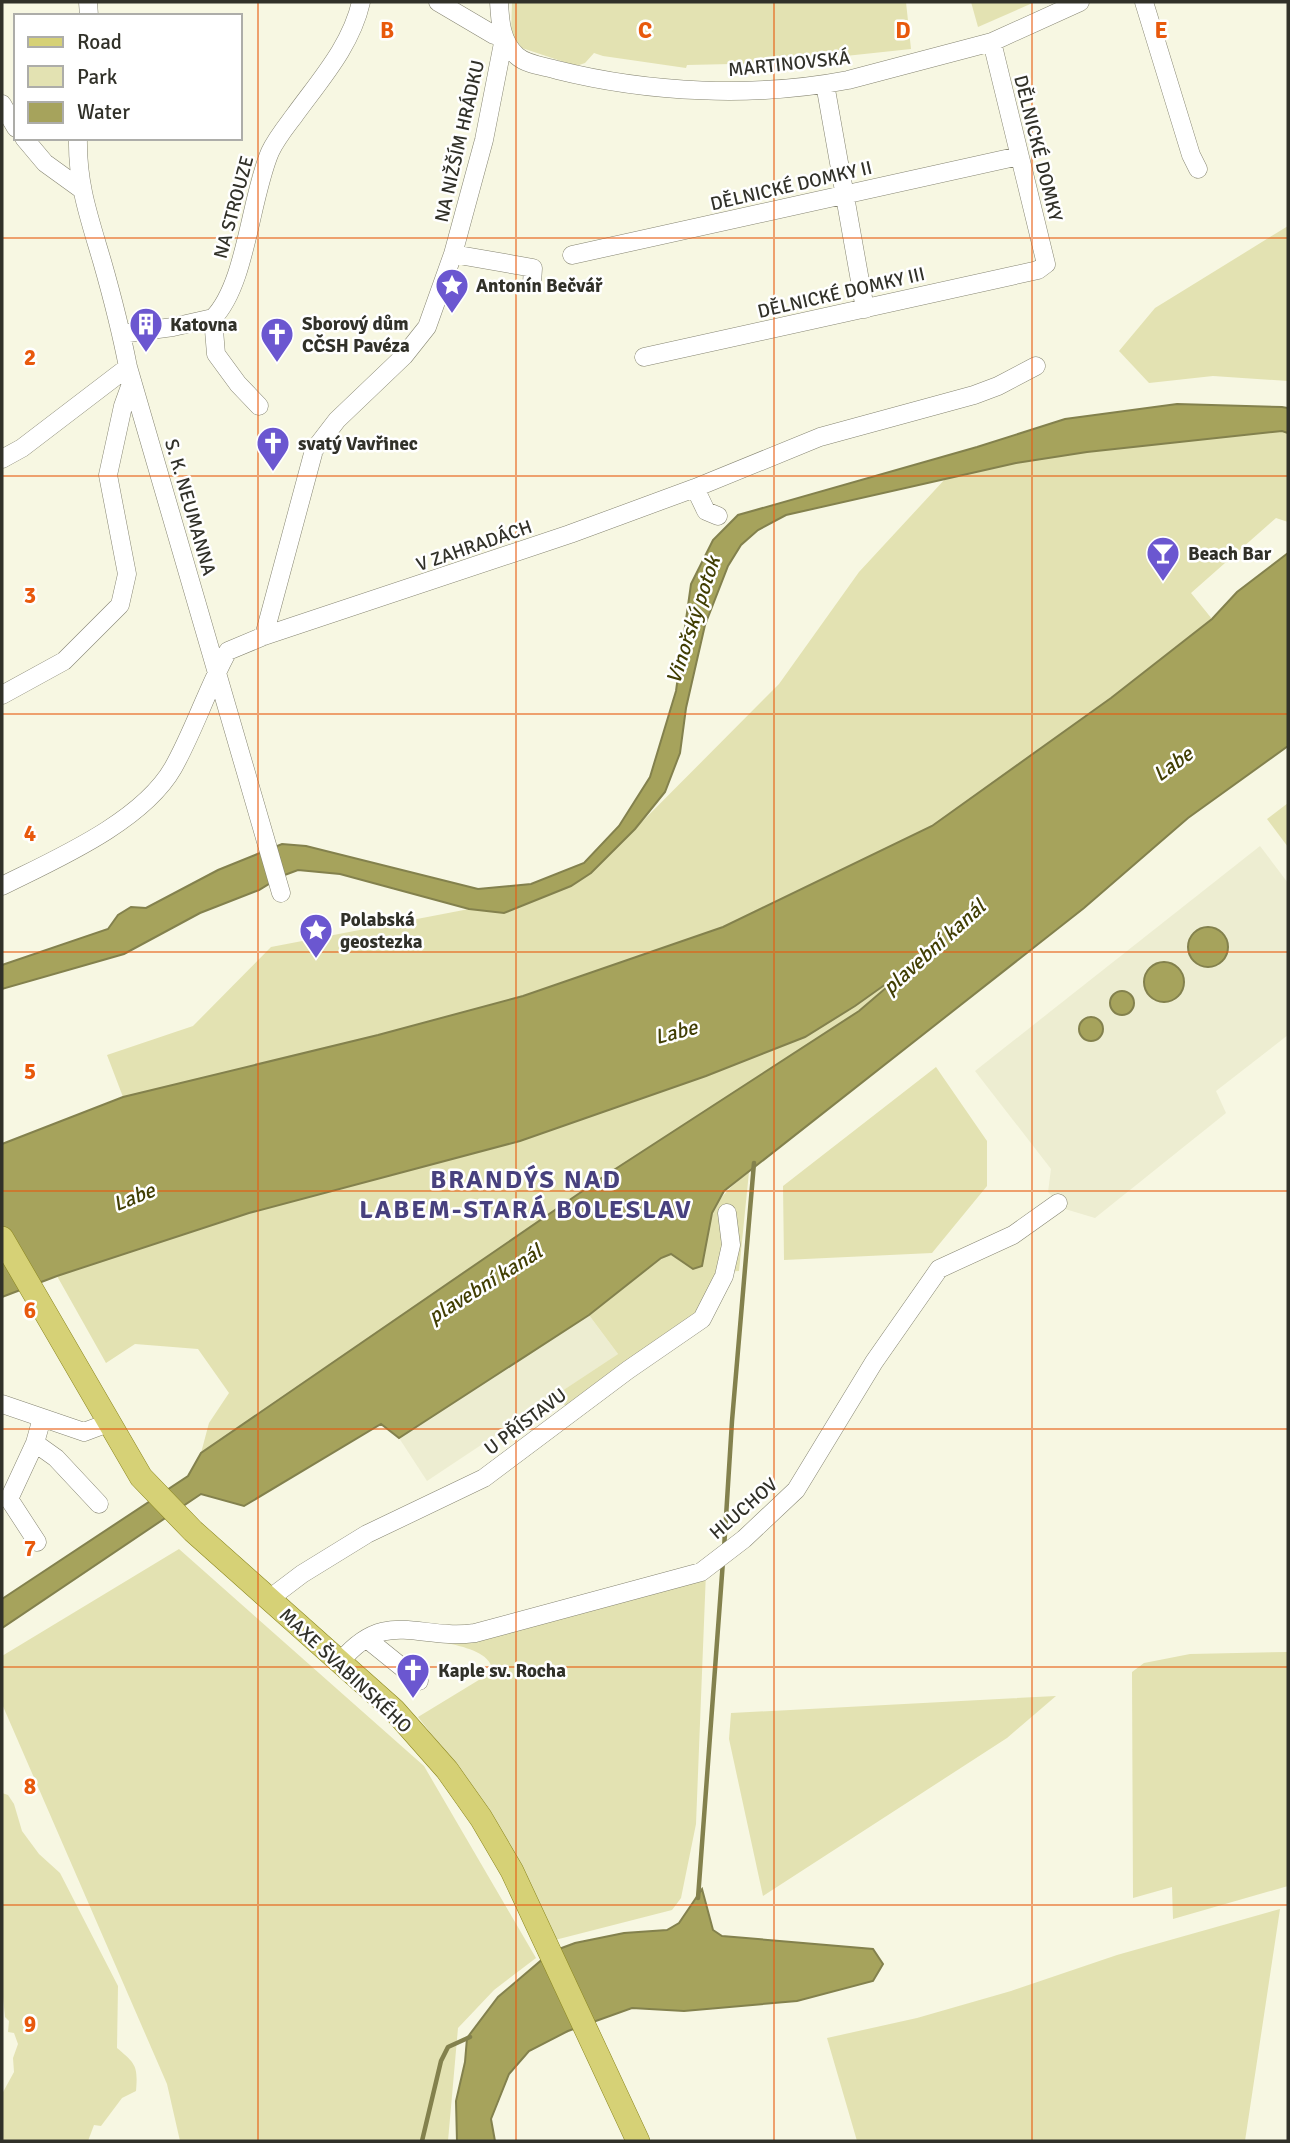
<svg xmlns="http://www.w3.org/2000/svg" width="1290" height="2143" viewBox="0 0 1290 2143" font-family="Signika,sans-serif">
<style>
.built{fill:#ededd1}
.green{fill:#e3e2b2}
.water{fill:#a6a35c;stroke:#83814d;stroke-width:2}
.lines{fill:none;stroke-linecap:round;stroke-linejoin:round}
.stream{stroke:#83814d;stroke-width:4.5}
.minor-casing{stroke:#858471;stroke-width:19}
.major-casing{stroke:#8b861f;stroke-width:24}
.minor{stroke:#fff;stroke-width:18}
.major{stroke:#d6d176;stroke-width:23}
.grid{fill:none;stroke:#e8590c;stroke-width:2;stroke-opacity:0.55}
.labels{text-anchor:middle;stroke-width:5;stroke-linejoin:round;paint-order:stroke}
.street-label{font-size:19px;fill:#313129;stroke:#fff}
.poi-label{font-size:19px;font-weight:bold;fill:#313129;stroke:#fff;text-anchor:start}
.water-label{font-size:21px;font-style:italic;fill:#413e03;stroke:#fff}
.district-label{font-size:26px;font-weight:bold;letter-spacing:2px;fill:#48417e;stroke:#fff}
.grid-label{font-size:23px;text-anchor:middle;font-weight:bold;fill:#e8590c;stroke:#fff;stroke-width:5;stroke-linejoin:round;paint-order:stroke}
</style>
<rect width="100%" height="100%" fill="#f7f7e2"/>
<path class="built" d="M1260,846L1288,883V1035L1216,1091L1226,1113L1095,1218L1065,1209L1048,1192L1051,1169L975,1071Z
M589,1315L618,1354L427,1481L399,1438Z"/>
<path class="green" d="M512,2H906L911,49L780,63L687,65L686,68L603,56L594,53L585,63L576,66L519,47L511,36Z
M971,2H1035L978,27Z
M1288,226V381L1213,376L1149,383L1119,351L1155,308Z
M1282,431L1288,433V522L1276,518L1191,593L1212,619L1111,698L932,826L723,927L523,996L378,1035L123,1097L107,1055L193,1026L271,947L469,909L504,913L571,886L591,873L779,684L859,572L946,478L1016,463L1087,452Z
M1288,803V847L1267,819Z
M924,956L859,1011L603,1177L201,1453L209,1423L229,1393L198,1349L135,1344L106,1363L57,1276L249,1213L855,1006Z
M936,1067L987,1141V1186L932,1253L784,1260L783,1186Z
M749,1172L739,1271L721,1272L698,1313L567,1408L556,1395L618,1354L589,1315L661,1258L671,1254L680,1261L704,1259C706,1215 714,1199 749,1172Z
M179,1549L424,1766L536,1958L494,1990L458,2028L448,2141H180L167,2084L2,1704V1656Z
M706,1572L696,1824L681,1898L672,1910L551,1941L457,1767L418,1717L487,1675L492,1667C486,1651 463,1647 447,1643Z
M1288,1652V1886L1173,1919L1172,1887L1133,1898L1132,1672L1144,1663L1190,1654Z
M1056,1696L1007,1738L763,1896L729,1739L731,1713Z
M2,1793L8,1795L14,1804L22,1831L39,1854L60,1873L118,1986L117,2048C136,2064 138,2066 136,2091L122,2098L101,2126L94,2125L88,2141H2V2094L14,2072L13,2058L18,2044L14,2033L8,2032L9,2021L5,2017L2,1987Z
M1280,1909L1245,2141H857L827,2038L917,2018L1011,1991L1117,1955Z"/>
<path class="water" d="M1177,404L1282,407L1288,408V433L1282,431L1087,452L1016,463L786,515L758,530L741,545L728,566L705,625L686,708L680,753L665,792L635,829L591,873L571,886L504,913L469,909L340,874L298,870L282,876L259,890L200,913L124,954L2,989V965L108,929L118,915L131,907L146,908L218,870L282,844L306,846L478,889L531,884L584,863L619,826L650,777L676,691L691,584L713,540L738,515L977,447L1065,419Z
M1288,553V746L1188,818L1084,908L724,1191L712,1213L702,1266L693,1269L671,1254L661,1258L589,1315L399,1438L381,1424L244,1506L201,1494L2,1628V1599L188,1476L201,1453L603,1177L859,1011L914,964L855,1006L805,1037L706,1076L520,1141L249,1213L57,1276L2,1297V1144L123,1097L378,1035L523,996L723,927L932,826L1111,698L1212,619L1237,592Z
M1188 947a20 20 0 1 1 40 0a20 20 0 1 1-40 0Z
M1144 982a20 20 0 1 1 40 0a20 20 0 1 1-40 0Z
M1110 1003a12 12 0 1 1 24 0a12 12 0 1 1-24 0Z
M1079 1029a12 12 0 1 1 24 0a12 12 0 1 1-24 0Z
M702,1889L713,1930L722,1936L873,1949L883,1964L873,1981L797,2001L684,2011L632,2008L568,2031L529,2051L509,2074L491,2119L495,2141H457L456,2101L465,2062L467,2038L498,1997L551,1952L575,1943L624,1933L667,1930L679,1923Z"/>
<g class="lines">
<path class="stream" d="M724,1549L732,1421L754,1163
M698,1898L723,1561
M422,2141L441,2061L448,2047L470,2037"/>
<defs>
<path id="minor" d="M88,2L89,16
M438,2L494,35L504,38
M499,2C500,21 501,42 517,56C527,65 544,66 557,70C649,93 754,98 848,80L992,42L1080,2
M1144,2L1191,155L1198,169
M825,84L865,309
M2,104L16,128
M24,138L45,163L81,189
M78,138C77,184 89,217 102,261C112,296 121,331 128,367L281,893
M453,254L533,268L532,283
M572,255L1019,156
M213,318C246,285 250,199 270,152C276,139 285,128 294,116C320,80 351,46 361,2
M213,318L216,354L238,384L259,406
M121,334L173,327L213,318
M644,357L1038,270L1046,264L992,42
M2,459L22,448L128,367
M695,488L706,511L718,516
M264,636L314,450L337,420L404,356L427,327L453,254L484,140L504,38
M2,695L64,661L120,605L127,574L108,475L123,406L132,381
M2,886C56,859 142,822 173,768C194,731 207,689 228,651L264,636L570,534L695,488L820,437L974,395L998,386L1036,366
M2,1404L84,1432L108,1423
M35,1443L56,1458L99,1504
M37,1542L9,1499L35,1443L42,1418
M269,1599L302,1574L367,1534L484,1478L628,1370L702,1319L724,1276L731,1245L727,1213
M367,1639L419,1681
M341,1661C386,1607 419,1641 475,1633L701,1572L744,1539L796,1490L874,1362L939,1269L1013,1235L1058,1203"/>
<path id="major" d="M2,1238L141,1477L193,1531L394,1710L447,1770L481,1818L512,1871L638,2141"/>
</defs>
<use href="#minor" class="minor-casing"/>
<use href="#major" class="major-casing"/>
<use href="#minor" class="minor"/>
<use href="#major" class="major"/>
</g>
<path class="grid" d="M258,2V2141M516,2V2141M774,2V2141M1032,2V2141M2,238H1288M2,476H1288M2,714H1288M2,952H1288M2,1191H1288M2,1429H1288M2,1667H1288M2,1905H1288"/>
<defs>
<symbol id="sight-pin" viewBox="-11 -11 22 30"><path d="M0 17L-7.5 6A9.5 9.5 0 1 1 7.5 6Z" fill="#6b57d0" stroke="#fff"/><path d="M0-6L1.8-2.2L6-1.7L2.9 1.2L3.7 5.4L0 3.3L-3.7 5.4L-2.9 1.2L-6-1.7L-1.8-2.2Z" fill="#fff"/></symbol>
<symbol id="building-pin" viewBox="-11 -11 22 30"><path d="M0 17L-7.5 6A9.5 9.5 0 1 1 7.5 6Z" fill="#6b57d0" stroke="#fff"/><path d="M-4-6H4V6H1V3H-1V6H-4ZM-2.5-4.3h1.7v1.8h-1.7ZM.8-4.3h1.7v1.8H.8ZM-2.5-1h1.7V.8h-1.7ZM.8-1h1.7V.8H.8Z" fill="#fff"/></symbol>
<symbol id="church-pin" viewBox="-11 -11 22 30"><path d="M0 17L-7.5 6A9.5 9.5 0 1 1 7.5 6Z" fill="#6b57d0" stroke="#fff"/><path d="M-1.2-6h2.4v3.5h3.3v2.4h-3.3V6h-2.4V-.1h-3.3v-2.4h3.3Z" fill="#fff"/></symbol>
<symbol id="bar-pin" viewBox="-11 -11 22 30"><path d="M0 17L-7.5 6A9.5 9.5 0 1 1 7.5 6Z" fill="#6b57d0" stroke="#fff"/><path d="M-6-5H6L.8 .8V4.5H3.5V6h-7V4.5H-.8V.8Z" fill="#fff"/></symbol>
</defs>
<g fill-rule="evenodd">
<use href="#sight-pin" x="433" y="266" width="38" height="52"/>
<use href="#building-pin" x="127" y="305" width="38" height="52"/>
<use href="#church-pin" x="258" y="315" width="38" height="52"/>
<use href="#church-pin" x="254" y="424" width="38" height="52"/>
<use href="#bar-pin" x="1144" y="534" width="38" height="52"/>
<use href="#sight-pin" x="297" y="911" width="38" height="52"/>
<use href="#church-pin" x="394" y="1651" width="38" height="52"/>
</g>
<g class="labels">
<g class="street-label">
<text transform="translate(789 63) rotate(-6)" y="7">MARTINOVSKÁ</text>
<text transform="translate(459 141) rotate(-77)" y="7">NA NIŽŠÍM HRÁDKU</text>
<text transform="translate(1039 148) rotate(76)" y="7">DĚLNICKÉ DOMKY</text>
<text transform="translate(791 185) rotate(-13)" y="7">DĚLNICKÉ DOMKY II</text>
<text transform="translate(233 207) rotate(-75)" y="7">NA STROUZE</text>
<text transform="translate(841 292) rotate(-13)" y="7">DĚLNICKÉ DOMKY III</text>
<text transform="translate(191 507) rotate(74)" y="7">S. K. NEUMANNA</text>
<text transform="translate(474 545) rotate(-19)" y="7">V ZAHRADÁCH</text>
<text transform="translate(525 1421) rotate(-37)" y="7">U PŘÍSTAVU</text>
<text transform="translate(743 1508) rotate(-41)" y="7">HLUCHOV</text>
<text transform="translate(346 1670) rotate(43)" y="7">MAXE ŠVABINSKÉHO</text>
</g>
<g class="poi-label">
<text x="476" y="292">Antonín Bečvář</text>
<text x="302" y="330">Sborový dům<tspan x="302" dy="22">CČSH Pavéza</tspan></text>
<text x="170" y="331">Katovna</text>
<text x="298" y="450">svatý Vavřinec</text>
<text x="1188" y="560">Beach Bar</text>
<text x="340" y="926">Polabská<tspan x="340" dy="22">geostezka</tspan></text>
<text x="438" y="1677">Kaple sv. Rocha</text>
</g>
<g class="water-label">
<text transform="translate(693 620) rotate(-72)" y="7">Vinořský potok</text>
<text transform="translate(1173 764) rotate(-36)" y="7">Labe</text>
<text transform="translate(934 947) rotate(-42)" y="7">plavební kanál</text>
<text transform="translate(676 1032) rotate(-15)" y="7">Labe</text>
<text transform="translate(134 1197) rotate(-22)" y="7">Labe</text>
<text transform="translate(485 1284) rotate(-32)" y="7">plavební kanál</text>
</g>
<g class="district-label">
<text x="526" y="1188">BRANDÝS NAD<tspan x="526" dy="30">LABEM-STARÁ BOLESLAV</tspan></text>
</g>
</g>
<g class="grid-label">
<text x="387" y="38">B</text>
<text x="645" y="38">C</text>
<text x="903" y="38">D</text>
<text x="1161" y="38">E</text>
<text x="30" y="365">2</text>
<text x="30" y="603">3</text>
<text x="30" y="841">4</text>
<text x="30" y="1079">5</text>
<text x="30" y="1318">6</text>
<text x="30" y="1556">7</text>
<text x="30" y="1794">8</text>
<text x="30" y="2032">9</text>
</g>
<rect width="1290" height="2143" fill="none" stroke="#313129" stroke-width="7"/>
<rect x="14" y="14" width="228" height="126" fill="#ffffff" stroke="#adada9" stroke-width="2"/>
<rect x="28" y="37" width="35" height="10" fill="#d6d176" stroke="#adada9" stroke-width="2"/>
<text x="77" y="49" font-size="21" fill="#313129">Road</text>
<rect x="28" y="66" width="35" height="21" fill="#e3e2b2" stroke="#adada9" stroke-width="2"/>
<text x="77" y="84" font-size="21" fill="#313129">Park</text>
<rect x="28" y="102" width="35" height="21" fill="#a6a35c" stroke="#adada9" stroke-width="2"/>
<text x="77" y="119" font-size="21" fill="#313129">Water</text>
</svg>
